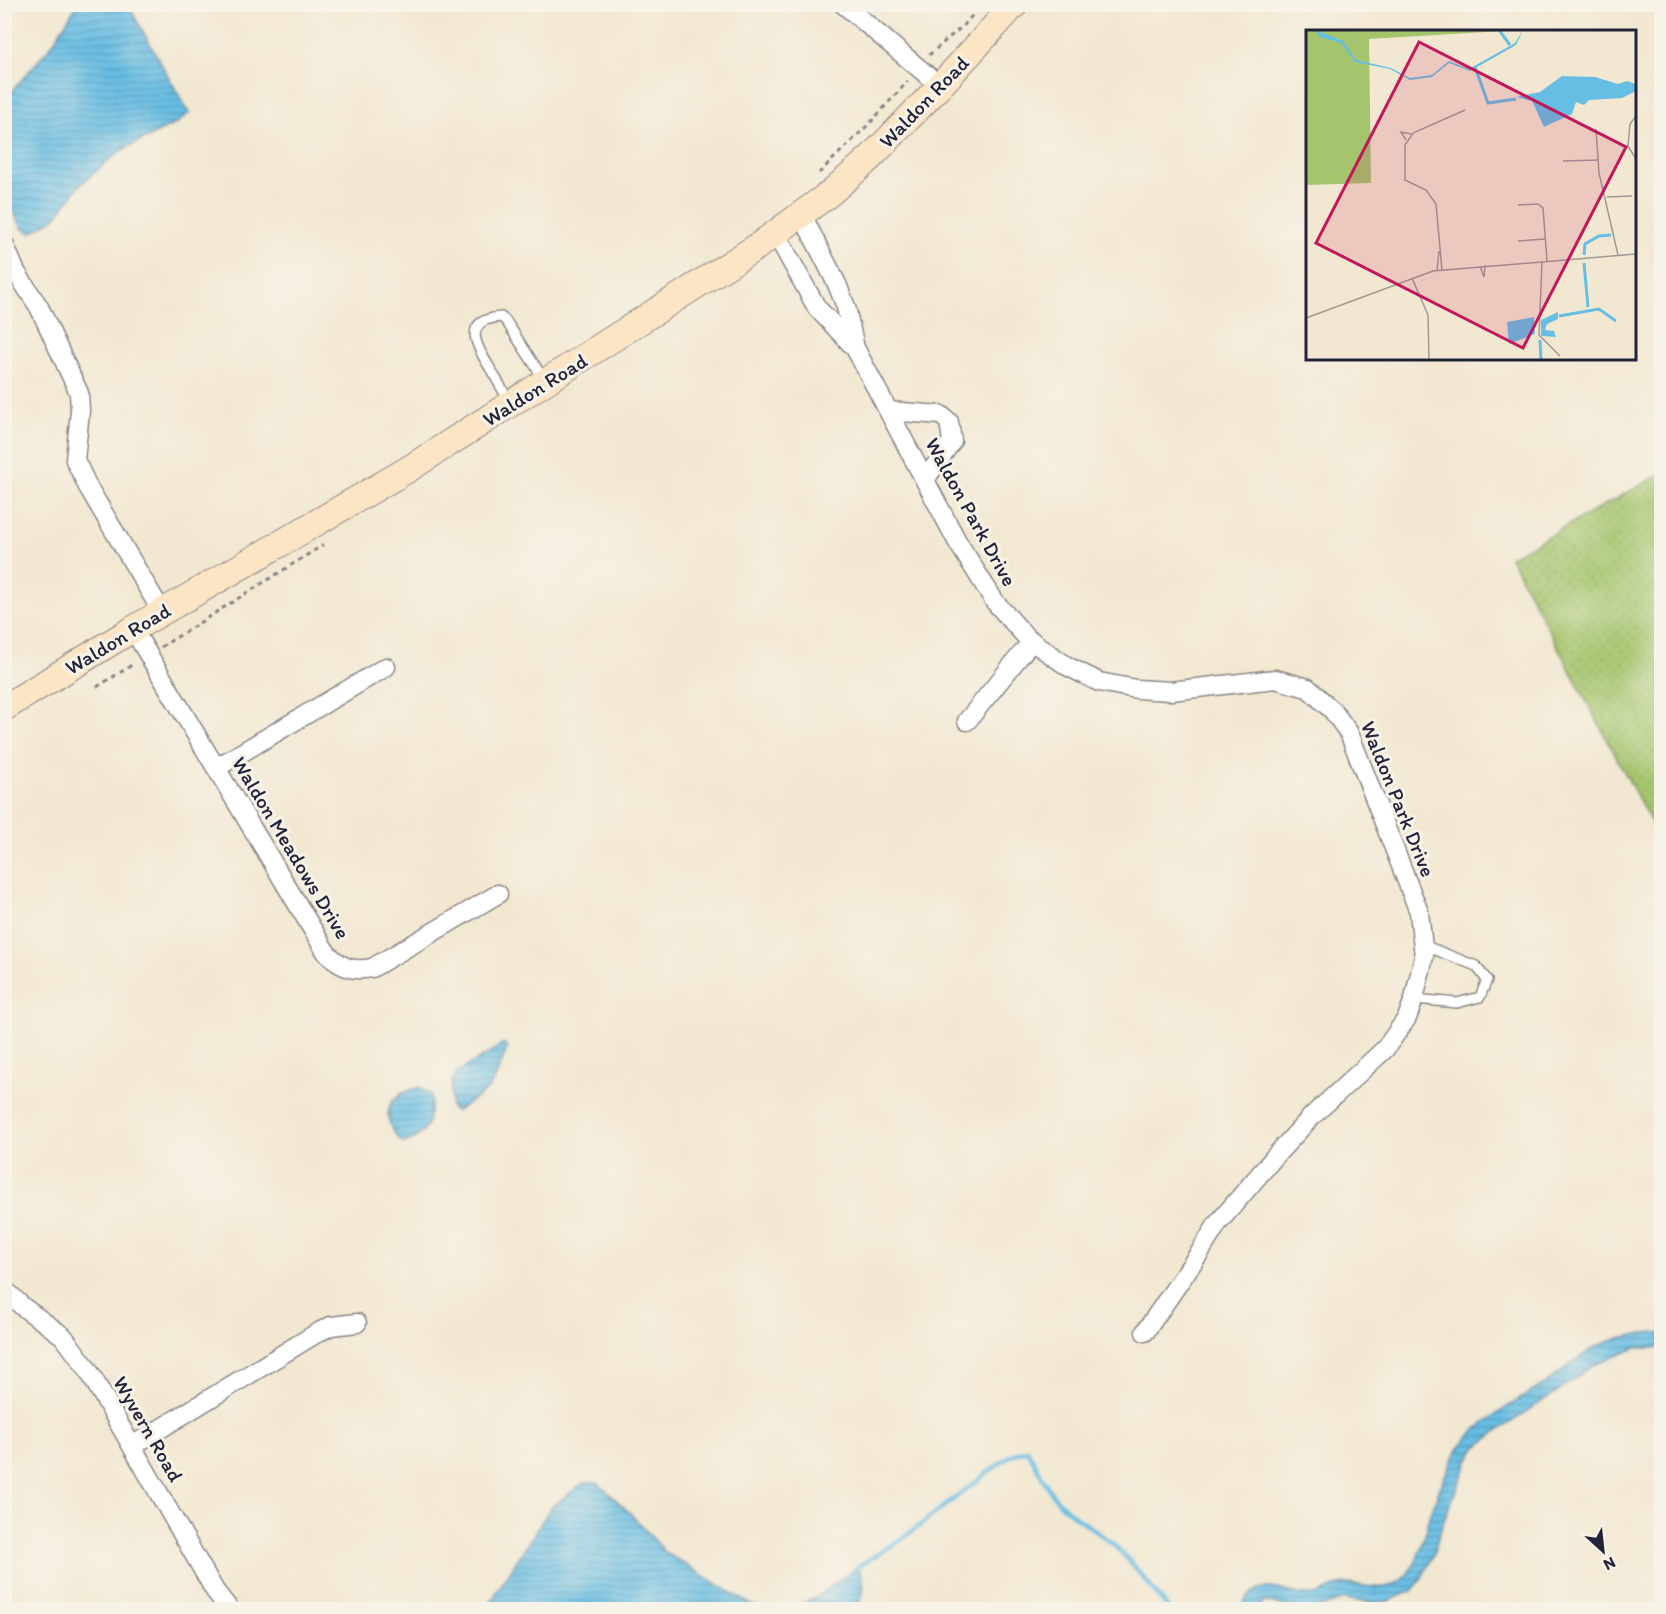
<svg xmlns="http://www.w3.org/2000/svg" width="1666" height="1614" viewBox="0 0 1666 1614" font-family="Itim,sans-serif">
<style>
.park{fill:url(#park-dots);stroke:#647454;stroke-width:1.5}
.water{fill:url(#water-rules);stroke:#447090;stroke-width:1.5}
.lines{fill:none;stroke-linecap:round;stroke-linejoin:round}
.stream{stroke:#67bee4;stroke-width:4.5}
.lane-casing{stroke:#8a8586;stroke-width:12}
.street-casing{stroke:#8a8586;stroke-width:21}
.secondary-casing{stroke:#8a8586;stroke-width:28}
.path{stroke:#8a8586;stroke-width:3;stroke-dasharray:4.5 4.5;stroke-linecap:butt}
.lane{stroke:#fff;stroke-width:9}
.street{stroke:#fff;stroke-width:18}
.secondary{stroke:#fce5c4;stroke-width:26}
.labels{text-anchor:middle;stroke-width:6;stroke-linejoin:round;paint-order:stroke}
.street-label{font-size:21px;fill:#22223b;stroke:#f7f3e8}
.inset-river{fill:none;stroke:#67bee4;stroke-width:3}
.inset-road{fill:none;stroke:#9f9995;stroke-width:1.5}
.view{fill:#c2185b;fill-opacity:0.15;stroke:#c2185b;stroke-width:3}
.inset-edge{fill:none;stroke:#22223b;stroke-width:3}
</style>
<defs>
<pattern id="park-dots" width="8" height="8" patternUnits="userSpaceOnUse" patternTransform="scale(1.5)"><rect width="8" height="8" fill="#a5c56d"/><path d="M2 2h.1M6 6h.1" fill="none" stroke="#8ea95f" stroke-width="1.8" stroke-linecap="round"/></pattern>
<pattern id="water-rules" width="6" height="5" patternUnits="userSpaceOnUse" patternTransform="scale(1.5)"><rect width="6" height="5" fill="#67bee4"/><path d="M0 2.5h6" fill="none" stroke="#549aba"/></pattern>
</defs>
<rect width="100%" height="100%" fill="#f7f3e8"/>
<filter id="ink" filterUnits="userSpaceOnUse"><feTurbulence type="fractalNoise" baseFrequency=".0167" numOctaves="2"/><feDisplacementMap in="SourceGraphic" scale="12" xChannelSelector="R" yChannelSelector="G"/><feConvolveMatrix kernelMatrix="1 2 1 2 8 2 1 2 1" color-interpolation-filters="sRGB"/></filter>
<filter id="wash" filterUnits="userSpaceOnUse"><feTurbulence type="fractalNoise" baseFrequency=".008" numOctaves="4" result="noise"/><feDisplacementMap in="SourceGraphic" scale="24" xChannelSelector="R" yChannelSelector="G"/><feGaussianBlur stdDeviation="1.35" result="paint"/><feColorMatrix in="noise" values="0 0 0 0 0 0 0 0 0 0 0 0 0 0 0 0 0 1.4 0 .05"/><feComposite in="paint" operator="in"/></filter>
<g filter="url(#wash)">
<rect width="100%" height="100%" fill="#f2e8d1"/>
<path class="park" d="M1661,474V841L1510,557Z"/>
<path class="water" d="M77,5H128L189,113L177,123L120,151L79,186L55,218L31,233L23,229L5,198V99L51,46Z
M503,1043L508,1047L493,1083L484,1093L456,1111L451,1108C449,1070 455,1074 483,1057C490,1053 497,1048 503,1043Z
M420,1087L431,1095C431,1119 429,1136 403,1143C388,1129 380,1107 401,1094C406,1091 414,1089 420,1087Z
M1653,1332L1661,1333V1348H1635L1594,1365L1558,1391L1495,1433L1476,1448L1469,1459L1445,1517L1432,1558L1420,1581L1412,1591L1387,1602L1369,1603L1345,1599L1314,1609H1303L1265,1602L1261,1604L1256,1609H1240C1258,1574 1276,1592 1306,1595C1320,1597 1332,1585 1345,1584C1363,1584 1378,1592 1395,1584C1419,1572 1424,1536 1431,1513C1437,1494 1448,1467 1458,1450C1473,1424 1522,1399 1548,1381C1564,1370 1578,1357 1596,1347C1614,1338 1633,1334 1653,1332Z
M590,1482L599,1484L630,1513L666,1553L753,1606L772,1609H486L551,1507L582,1484Z
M857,1567C867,1580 865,1596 856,1609H789L815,1598Z"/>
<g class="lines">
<path class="stream" d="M857,1567L902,1539L1008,1457L1019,1452L1027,1450C1039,1467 1044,1487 1058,1501C1074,1519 1098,1530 1116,1547C1136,1566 1151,1589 1170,1610"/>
</g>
</g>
<g filter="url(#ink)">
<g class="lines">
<defs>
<path id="lane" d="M510,402C503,391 497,380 490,368C476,346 461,320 501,317L506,321L545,381
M1414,999L1457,1003L1480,997L1487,980L1476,966L1423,945"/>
<path id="street" d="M843,4L940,86
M802,215L837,284L846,307L855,348
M776,234L817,308L855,348L957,541L995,602L1027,638L1067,666L1099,682L1136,689L1171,691L1275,679L1308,688L1333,711L1349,733L1419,912L1424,956L1414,999L1407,1018L1385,1049L1311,1117L1277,1154L1218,1223L1200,1252L1145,1332
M4,244L16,272L39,307L79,393L80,411L75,460L88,487L162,612
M889,411L941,415L949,422L952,441L925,480
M133,629L326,952C339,967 353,972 372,968L498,894
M967,721L1032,641
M216,768L386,667
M4,1289L23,1307L63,1336L87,1368L215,1591L230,1610
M132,1446L317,1333L331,1326L357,1323"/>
<path id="secondary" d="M4,708L133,629L407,470L758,246L829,194L869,159L940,86L1015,4"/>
</defs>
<use href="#lane" class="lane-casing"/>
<use href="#street" class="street-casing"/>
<use href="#secondary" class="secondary-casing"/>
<path class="path" d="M929,55L965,24L982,4
M819,173L870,123L908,81
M161,647L323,545
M97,687L135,663"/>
<use href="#lane" class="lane"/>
<use href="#street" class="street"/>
<use href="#secondary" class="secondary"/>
</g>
</g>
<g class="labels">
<g class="street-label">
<text transform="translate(924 102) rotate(-46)" y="7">Waldon Road</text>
<text transform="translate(535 390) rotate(-32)" y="7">Waldon Road</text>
<text transform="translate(971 512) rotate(61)" y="7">Waldon Park Drive</text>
<text transform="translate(118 639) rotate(-31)" y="7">Waldon Road</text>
<text transform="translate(1398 799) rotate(68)" y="7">Waldon Park Drive</text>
<text transform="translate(291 848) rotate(59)" y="7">Waldon Meadows Drive</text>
<text transform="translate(148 1429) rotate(60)" y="7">Wyvern Road</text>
</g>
</g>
<g transform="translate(1306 30)">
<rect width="330" height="330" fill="#f2e8d1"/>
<path d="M0,0H197V1L63,9L65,153L0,155Z" fill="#a5c56d"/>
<path d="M9,0L37,11L50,30L85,38L104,48L126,45L143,31L163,39L209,13L217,0L210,15L164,41L143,33L126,47L104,50L84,39L49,32L35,13L14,7ZM256,46L289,47L312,54L321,51L330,54V61L316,68L283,70L278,75L270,72L266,84L238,97L226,71L210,67L234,62ZM252,282V289L241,294L239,300L248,301L250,307L235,306V290ZM228,287L229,304L203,314L201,292Z" fill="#67bee4"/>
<path class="inset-river" d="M193,0L204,15M169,37L182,73L210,69M278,225L279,214L293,206L305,205M278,233L282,277M253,286L293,279L310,291M234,310L235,330"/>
<path class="inset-road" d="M330,86L324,94L322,116L330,129M290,99L293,143L312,225M100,110L95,102L105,104M257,131L293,130M301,167L326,166M212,175L232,174L237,178L241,231M212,211L239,209M236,232L233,305L254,326M174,236L178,247L179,235M136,240L130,174L120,160L99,150V115L107,103L159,80M131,241L133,221M106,248L122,285L123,330M0,288L127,241L330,224"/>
<path class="view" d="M113,12L320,117L217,318L10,213Z"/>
<rect width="330" height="330" class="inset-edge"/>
</g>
<rect width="1666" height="1614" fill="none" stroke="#f7f3e8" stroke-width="24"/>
<g transform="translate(1603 1551) rotate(153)" stroke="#f7f3e8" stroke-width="4.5" paint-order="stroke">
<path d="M0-4.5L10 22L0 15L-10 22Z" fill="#22223b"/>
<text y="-9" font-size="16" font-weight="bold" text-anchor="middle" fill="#22223b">N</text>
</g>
</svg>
